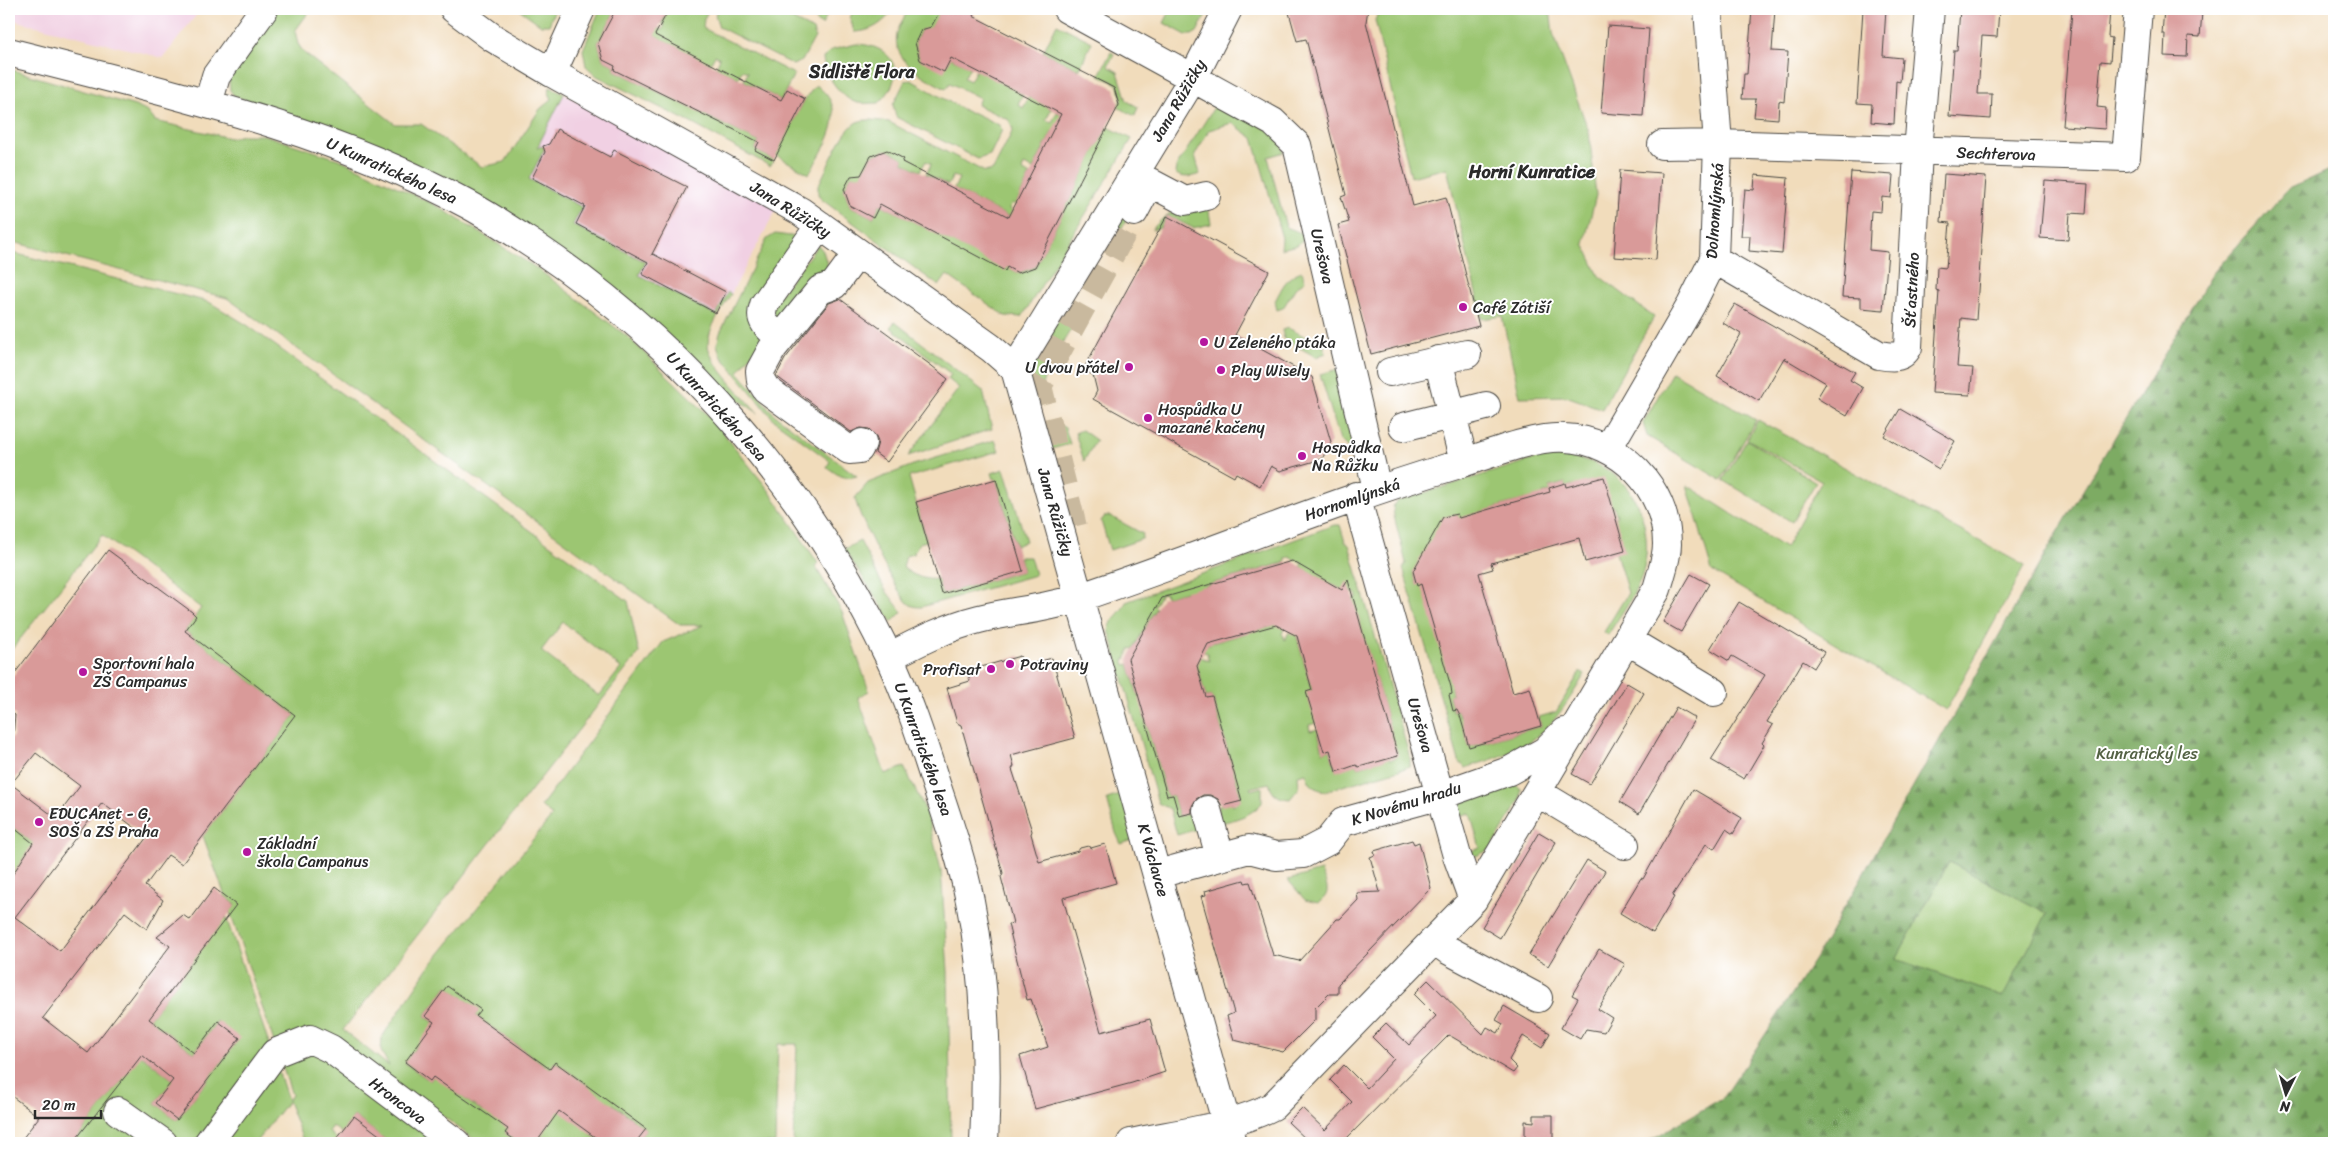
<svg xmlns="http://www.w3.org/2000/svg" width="2343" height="1152" viewBox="0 0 2343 1152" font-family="Sriracha,sans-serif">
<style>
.built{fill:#f1d0e3}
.green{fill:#9cc672;stroke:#64784e;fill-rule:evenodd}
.forest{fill:url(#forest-firs);stroke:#546b48;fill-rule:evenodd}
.building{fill:#d99a99;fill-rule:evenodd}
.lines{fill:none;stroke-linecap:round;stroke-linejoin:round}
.minor-tunnel{stroke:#c9b99e;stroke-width:28;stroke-dasharray:28 14;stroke-linecap:butt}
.minor-casing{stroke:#494641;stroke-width:30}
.minor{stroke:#fff;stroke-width:28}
.poi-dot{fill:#b5179e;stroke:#fff;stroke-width:2}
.labels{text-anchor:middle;stroke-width:4;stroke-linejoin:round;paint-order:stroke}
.street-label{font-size:16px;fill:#2b2b2b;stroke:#fff}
.poi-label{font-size:16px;fill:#2b2b2b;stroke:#fff;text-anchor:start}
.park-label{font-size:16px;fill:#536144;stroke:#fff}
.neighbourhood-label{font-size:18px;font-weight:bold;fill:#2b2b2b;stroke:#fff}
</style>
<defs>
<pattern id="forest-firs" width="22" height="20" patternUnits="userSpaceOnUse" patternTransform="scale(1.25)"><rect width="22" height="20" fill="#7dab64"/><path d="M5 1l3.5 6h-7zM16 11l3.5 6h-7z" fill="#678b53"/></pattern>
</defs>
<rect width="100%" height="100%" fill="#fff"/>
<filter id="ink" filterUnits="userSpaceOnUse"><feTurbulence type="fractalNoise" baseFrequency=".02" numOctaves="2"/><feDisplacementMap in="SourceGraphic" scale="10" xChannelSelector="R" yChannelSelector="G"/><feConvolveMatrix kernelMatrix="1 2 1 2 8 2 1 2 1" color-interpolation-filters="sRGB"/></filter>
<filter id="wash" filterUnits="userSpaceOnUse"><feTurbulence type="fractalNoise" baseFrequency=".0096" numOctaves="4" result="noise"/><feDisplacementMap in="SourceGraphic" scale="20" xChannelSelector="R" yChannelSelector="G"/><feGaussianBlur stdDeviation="1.12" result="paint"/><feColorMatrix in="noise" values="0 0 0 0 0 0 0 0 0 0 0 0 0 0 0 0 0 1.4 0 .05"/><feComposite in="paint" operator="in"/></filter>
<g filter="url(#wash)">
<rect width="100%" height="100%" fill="#f1dcbb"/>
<path class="built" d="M9,9H201L163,58L9,19Z
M564,94L778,207L731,294L727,293L716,315L639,275L645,262L573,225L582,207L529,179L544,150L537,148Z"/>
<path class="green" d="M277,9H311L295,31L298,44L304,53L395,124H421L482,167L505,162L540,109L552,99L549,93L550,87L564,94L537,148L543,146L544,150L529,179L582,207L573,225L646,262L639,275L716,315L728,292L731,294C723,308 708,328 708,344C708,363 746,398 758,413L715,383L453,181L351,135L234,96L230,90L229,79Z
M519,9H555L549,25H541Z
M600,9H616L598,43L603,60L615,66L614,70L759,142L755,150L774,160L770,166L691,123L597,76L586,66L583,50Z
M669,9H709L704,19L703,28L794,74L781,100L744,81L748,72L742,70L738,78L716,67L720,58L715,55L710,64L654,35L653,26L662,30L665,25L662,23Z
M718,9H772L813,30L815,37L802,61L793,65L719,27L715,15Z
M805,9H830L822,25L817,22L814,14Z
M855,9H894C884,23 871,32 854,32L850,17Z
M909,9H942L930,30H921L915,42L920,60L951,58L970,67L964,78L970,81L976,70L1023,94L1018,104L1023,108L1029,97L1051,109L1046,120L1052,122L1057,112L1067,117L1052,132L1033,169L1024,165L1022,170L1030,175L1016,204L1020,208L1012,203L1009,209L1017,214L1009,217L954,189L959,178L953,176L948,185L926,174L931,164L926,161L920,171L902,162L904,159L887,150L871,156L860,177L851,176L844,189L850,206L873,218L880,204L1005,270L1007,267L1019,273L1035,267L1103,135L1104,125L1132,139L1022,317L1005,316L947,275L939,286L821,199L818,194V186C827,170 841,131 857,122C867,118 879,121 889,122L985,172L993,170L1013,130L1009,120L977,105L980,98L950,83L946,89C927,79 891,61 897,34C899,25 905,16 909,9Z
M1171,9H1209L1197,32L1192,35H1186L1164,23Z
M1380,9H1550L1553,33L1589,132L1596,195L1584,244L1599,276L1654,317L1602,409L1566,396L1520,397L1502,316L1482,319L1447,168L1411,177L1375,20Z
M1057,24L1092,42L1079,70L1043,52Z
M856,44C895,45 908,76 879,103C872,103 864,104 858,103C842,100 824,74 823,58L831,50Z
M1111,52L1114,54L1108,66L1118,72L1127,101L1138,107L1135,116L1117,107L1122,99L1117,84L1099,75Z
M9,69L135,106L148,112L155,121L230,138L243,135H264L341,160L437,206L535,267L628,337L712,419L768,489L818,563L815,566L842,612L869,691L858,697L885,774L904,767L926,811L941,870L948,971L951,1143H793L797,1044H778L775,1143H651L641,1136L646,1129L613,1104L590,1134L603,1143H536L543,1134L535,1128L551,1105L567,1116L589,1086L555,1062L550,1069L476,1016L480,1010L447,986L425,1016L441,1028L426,1051L417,1045L405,1063L430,1081L459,1040L458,1094L483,1112L509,1075L533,1093L505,1133L519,1143H479L408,1090L454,1143H390L354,1116L341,1133L333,1126L329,1132L337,1139L333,1143H304L288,1101L255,1143H73L123,1079L128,1045L173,1080L155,1103L177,1120L239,1039L217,1021L194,1053L149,1019L226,917L288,1100L292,1095L230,912L236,905L225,896L203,836L295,715L185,631L201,608L102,535L9,653V252L209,302L247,325L628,601L639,653L343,1030L389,1066L381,1051L382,1037L429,967L552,816L541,806L663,642L703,625H680L227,298L9,241ZM563,622L621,668L599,696L541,651Z
M911,80L971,114L972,112L999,125L1002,130L990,155L978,159L896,117L893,105L905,81Z
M816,85C852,111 825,145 809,174L776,155L805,99Z
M1220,98L1280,137L1284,152L1268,157L1286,227L1304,234L1303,240L1297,245L1281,249L1282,238L1253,138L1232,123L1209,130L1195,155L1200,174C1192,177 1182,179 1175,173L1176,167Z
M1207,199L1211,224L1193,228L1167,215L1160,228L1152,230C1166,211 1184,206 1207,199Z
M1136,205L1111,245L1099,241Z
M775,234L798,237L762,340L738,372L775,415L857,476C843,480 838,475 827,467L830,461L775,421L721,356L717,345L720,333L767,239Z
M818,245L823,251L831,277L826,282L813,273L772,326L770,307Z
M1302,271L1305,281L1296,287L1283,308L1277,310L1275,301C1282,288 1286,276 1302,271Z
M1068,311L1080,314C1064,343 1037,376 1038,410C1035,400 1030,387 1029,376C1029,361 1055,319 1068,311Z
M895,322L983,391L992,429L908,456L959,388L948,379L951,374L890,327Z
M1288,328L1324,346L1326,353L1316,357L1284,339L1282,330Z
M1339,369L1358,446L1348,448L1340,440L1320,374Z
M1672,372L1756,420L1721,480L1647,436L1643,423Z
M1758,420L2025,566L1946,710L1712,571L1687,485L1785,548L1822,481L1747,439Z
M1059,425L1065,428L1070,444L1048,450L1044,434L1049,429Z
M1082,430L1096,440L1084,461L1075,433Z
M995,440L999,451L909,477L927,541L919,543L913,554L906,556L903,567C910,575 927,581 938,579L942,594L1023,571L1019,557H1030L1035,575L921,607C915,607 911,606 907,602C894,588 858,516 855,498L868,483L913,465Z
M1747,440L1816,482L1792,522L1723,480Z
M1553,456C1568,457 1584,458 1598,465C1637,483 1653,528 1644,568C1639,591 1620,615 1608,635L1604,632L1628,593L1616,553L1614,517L1617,516L1614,507L1572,485L1566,487L1565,483L1549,487L1550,492L1543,493L1544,495L1507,504L1459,519L1457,514L1443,518L1441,521L1443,522L1417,568L1413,571L1417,585L1423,584L1452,687H1451L1452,694L1449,696L1453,711L1457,710L1459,717L1461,716L1469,747L1541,726L1539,717L1556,712L1580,672L1585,674C1548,736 1534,747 1465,768L1459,761L1403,568L1406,563L1394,516L1393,506L1398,501L1538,458Z
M1004,469L1026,541L1016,546L996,479H994L992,473Z
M1105,516H1110L1143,534L1142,539L1110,550L1101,521Z
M1334,525H1340L1345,542L1349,545L1410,758V765L1406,768L1325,791C1313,789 1309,784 1306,773L1298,775L1299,788L1290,799C1278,798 1273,795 1269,783L1250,788L1251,790L1262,787V803C1250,817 1235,819 1218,824L1219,805L1232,801L1233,805L1238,803L1241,798L1212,696L1206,697L1195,659L1201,657L1209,661L1207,655L1209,654L1204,652L1202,646L1282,623L1284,629L1282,634L1285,640L1289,632L1295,630L1312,690L1307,692L1320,722L1309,725L1310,731L1322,728L1318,732L1323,752L1330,750L1336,771L1354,764L1359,767L1369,764L1372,759L1388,756L1390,760L1395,758L1397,753L1353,599L1357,598L1356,594L1344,587L1342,590L1301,567L1303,564L1290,557L1286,558V562L1207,585L1188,597L1186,591L1166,597L1165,593L1161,594L1154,606L1156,608L1133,649L1131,648L1124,661L1125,665L1129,664L1138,696L1144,695V716L1167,796L1173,795L1179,816L1195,811L1205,827L1177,835L1170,809L1158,803L1109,630C1113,614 1120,616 1126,602Z
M860,541L884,588L902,612L892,622L844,549Z
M1514,783L1521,789L1520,800L1491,849L1476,856L1466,853L1480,848L1470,813L1455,817C1458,791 1493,789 1514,783Z
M1123,794L1136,839L1121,844L1116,833L1107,799Z
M9,824L36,845L9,880Z
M1949,862L2047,913L2003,997L1896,959Z
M1321,871C1326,885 1333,893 1318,903L1305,900L1288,880Z"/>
<path class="forest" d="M2334,168V1143H1645L1724,1097L1815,959L2048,549L2213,273L2287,190ZM1949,862L2047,913L2003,997L1896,959Z"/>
<g id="blocks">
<path class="building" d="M616,9H669L655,35L781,100L787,89L805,99L774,160L755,150L759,142L614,70L615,66L603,60L598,43Z
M941,9H976L973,16L1114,88L1119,105L1035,267L1018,273L1007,267L1005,271L880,204L873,218L850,206L844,189L851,176L861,175L871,156L887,150L904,159L902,162L1009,217L1061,114L951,58L944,72L920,60L915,43L921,30L931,27Z
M1288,9H1368L1366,22L1413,206L1446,197L1479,326L1371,354L1338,225L1349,222L1341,197L1346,195L1306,39L1297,41Z
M1752,9H1775L1772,51L1788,52L1784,102L1779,101L1778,119L1754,117L1756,99H1742L1744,74H1747Z
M1863,9H1886L1883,56L1902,58L1900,82L1896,81L1894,124L1871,122L1872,104L1857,103Z
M1960,9L1999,10L1997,37L1982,36L1978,94H1992L1991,119L1949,116L1954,50H1957Z
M2088,9H2110L2108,37L2112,38L2110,62L2101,61L2097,107L2106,108L2105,129L2063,126L2072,10L2087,11Z
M2164,9L2202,12L2200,37L2188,36L2187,57L2164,56L2165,34H2162Z
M1608,26L1649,29L1643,116L1601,113Z
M557,129L610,157L614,150L687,187L651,256L653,254L726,292L716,313L642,274L648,262L576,224L585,206L532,178L545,152L543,146L549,144Z
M1620,170L1662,173L1656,260L1614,257Z
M1851,172L1893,175L1891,198L1882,197L1881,212L1871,211L1869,250L1888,252L1883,310L1861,308V298L1842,297Z
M1944,174L1986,177L1976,320L1961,318L1957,367L1973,368L1970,395L1932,393L1939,291L1936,290L1937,267L1946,268L1950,223L1941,222Z
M1755,175L1788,178L1782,254L1749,251L1750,236H1741L1745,189L1754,190Z
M2045,181L2088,184L2086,214L2070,213L2068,240L2040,238Z
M1167,216L1269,271L1235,335L1312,377L1331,442L1322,459L1280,471L1271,466L1260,486L1236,473L1234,477L1093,399L1097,391L1093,375L1083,370Z
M840,299L932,366L948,379L887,462L875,453L878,442L875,435L869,429L861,428L851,432L776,376L785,359L829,303Z
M1735,304L1855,372L1850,380L1863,388L1847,416L1817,398L1826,383L1784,358L1759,401L1717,376L1741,334L1723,323Z
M1900,409L1955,441L1939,469L1884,436Z
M1604,477L1625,551L1585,562L1579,538L1491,563L1493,569L1479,573L1513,693L1530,688L1541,726L1469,747L1460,716L1457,710L1453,711L1449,695L1452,694L1451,687L1421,584L1417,586L1413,571L1443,517L1457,514L1459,518L1507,504L1550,492L1549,488L1565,483L1566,487Z
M996,479L1023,571L942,594L916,502Z
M108,550L192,612L196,616L185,631L295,715L182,864L168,855L145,886L163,900L147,929L125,912L43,1018L88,1053L170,946L157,937L183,915L190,920L214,888L236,905L149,1019L194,1053L218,1021L240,1038L177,1120L155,1103L173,1080L142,1055L73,1143H19L39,1117L9,1094V880L33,843L9,824V742L13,736L15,715L9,711V681ZM36,753L80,786L56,818L11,784ZM102,803L147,837L60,951L15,917Z
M1292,561L1342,590L1348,580L1398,756L1359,767L1356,765L1336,772L1330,750L1324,752L1310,705L1306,692L1312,690L1297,636L1276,625L1208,644L1197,666L1206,697L1212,696L1242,801L1222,806L1218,799L1210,795H1203L1196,799L1192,806V813L1179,816L1173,795L1167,796L1128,659L1162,598Z
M1691,574L1709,584L1681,632L1663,622Z
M1739,602L1824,652L1814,668L1803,661L1767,722L1773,725L1762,743L1764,745L1744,779L1711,760L1765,675L1732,656L1729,661L1710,649Z
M1020,656L1023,666L1052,658L1075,738L1011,755L1014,766L1012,769L1032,831L1031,834L1039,862L1078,851L1080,848L1088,846L1091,848L1105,844L1116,883L1063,898L1101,1032L1150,1019L1165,1072L1132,1083L1035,1109L1020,1056L1048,1047L1031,999L1027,1000L1008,924L1013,923L1001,877L1003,873L961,725L957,723L947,688L970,681L967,671Z
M1627,683L1644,693L1590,784L1572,774Z
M1676,707L1695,718L1639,814L1620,802Z
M1693,789L1742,818L1733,834L1726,829L1714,849L1706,844L1672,896L1674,897L1653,933L1620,913L1641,878L1643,879Z
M1539,832L1556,842L1500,938L1482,927Z
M1412,840L1414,844L1419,842L1431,888L1338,984V994H1329L1315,1008V1020L1283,1052L1234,1040L1227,1016L1234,1013L1201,896L1206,895L1205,891L1244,880L1245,883L1250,882L1273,955L1299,961L1337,919H1340L1358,900L1357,893L1380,892L1370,857L1375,855L1374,851Z
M1587,860L1605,871L1548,966L1529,955Z
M1599,949L1625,964L1598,1009L1612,1018L1604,1032L1586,1029L1580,1039L1561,1028L1578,998L1572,995Z
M1428,980L1483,1034L1487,1027L1498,1033L1503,1024L1496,1020L1504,1006L1550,1033L1542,1048L1523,1036L1509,1060L1517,1068L1513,1073L1449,1035L1342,1143H1310L1288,1122L1302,1108L1325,1130L1352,1102L1330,1080L1344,1065L1367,1088L1394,1059L1372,1037L1386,1023L1409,1045L1436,1016L1414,994Z
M447,986L481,1010L476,1016L550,1069L555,1062L646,1129L635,1143H603L559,1111L536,1143H519L505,1133L508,1129L433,1077L430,1081L405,1062L434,1022L425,1016Z
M1534,1115H1553V1143H1525V1121L1534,1122Z
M354,1116L390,1143H333Z"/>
</g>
</g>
<g filter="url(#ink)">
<use href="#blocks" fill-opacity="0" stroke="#494641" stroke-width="1"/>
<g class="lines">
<path class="minor-tunnel" d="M1073,527L1038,386L1134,212"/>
<defs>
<path id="minor" d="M454,9L493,38L552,73L800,211L991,348L1015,369L1232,1143
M1067,9L1273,122L1297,145L1377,489
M9,52C166,93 326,127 469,205C493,218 515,233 538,248C689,350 809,491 888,655C908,697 922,740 936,784C949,823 962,861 970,901C986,980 988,1063 984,1143
M552,73L581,9
M208,104L216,76L264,9
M1662,145L1718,144L2126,157L2138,9
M1134,174L1185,201L1206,196
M1134,212L1150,182
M857,254L834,285L820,290L772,349L760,371L761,381L766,389L849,450L859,449L862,443
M1714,259L1879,355C1891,357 1902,359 1908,347L1918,151L1930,9
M771,330C762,322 760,316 764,305L820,225
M1438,360L1464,462
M1015,369L1193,78L1228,9
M1390,372L1467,354
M1403,427L1486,406
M1608,448L1691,305L1714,259L1718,144L1708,9
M1356,496L1457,856L1473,900
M1627,640L1714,692
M889,657C918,642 947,627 979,619C1012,611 1045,609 1078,598C1204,556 1326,504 1453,466C1486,456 1531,436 1565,438C1620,440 1667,488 1667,544C1667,559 1661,574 1657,589L1473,900L1273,1106C1230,1128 1178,1133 1131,1143
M1537,792L1625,845
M1207,810L1220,857
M1158,874L1249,849L1276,856L1303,854L1328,841L1343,822L1441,795L1509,771L1545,751L1564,732
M1434,940L1448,950L1538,998
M118,1111L163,1143
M208,1143L275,1053L310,1039L331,1049L456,1143"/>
</defs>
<use href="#minor" class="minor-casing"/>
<use href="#minor" class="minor"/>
</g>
</g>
<g class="poi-dot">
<circle cx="1463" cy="307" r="5"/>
<circle cx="1204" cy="342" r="5"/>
<circle cx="1129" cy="367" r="5"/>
<circle cx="1221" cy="370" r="5"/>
<circle cx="1148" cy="418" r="5"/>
<circle cx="1302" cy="456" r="5"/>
<circle cx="1010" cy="664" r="5"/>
<circle cx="991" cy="669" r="5"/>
<circle cx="83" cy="672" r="5"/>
<circle cx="39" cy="822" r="5"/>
<circle cx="247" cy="852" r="5"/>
</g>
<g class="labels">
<g class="street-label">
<text transform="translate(1178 100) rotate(-60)" y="6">Jana Růžičky</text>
<text transform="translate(1996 153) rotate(2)" y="6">Sechterova</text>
<text transform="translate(392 170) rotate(24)" y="6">U Kunratického lesa</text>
<text transform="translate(791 209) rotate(32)" y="6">Jana Růžičky</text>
<text transform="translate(1714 211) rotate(-86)" y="6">Dolnomlýnská</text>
<text transform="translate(1323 256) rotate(77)" y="6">Urešova</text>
<text transform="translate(1911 290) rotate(-87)" y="6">Šťastného</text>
<text transform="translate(717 406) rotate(48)" y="6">U Kunratického lesa</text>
<text transform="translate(1352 499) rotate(-19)" y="6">Hornomlýnská</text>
<text transform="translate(1056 512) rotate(74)" y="6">Jana Růžičky</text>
<text transform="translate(1421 725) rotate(74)" y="6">Urešova</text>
<text transform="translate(924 749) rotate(70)" y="6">U Kunratického lesa</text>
<text transform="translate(1406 803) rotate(-17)" y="6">K Novému hradu</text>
<text transform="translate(1154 860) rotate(74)" y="6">K Václavce</text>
<text transform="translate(398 1100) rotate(37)" y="6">Hroncova</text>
</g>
<g class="poi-label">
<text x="1473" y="313">Café Zátiší</text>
<text x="1214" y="348">U Zeleného ptáka</text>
<text x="1119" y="373" text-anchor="end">U dvou přátel</text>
<text x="1231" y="376">Play Wisely</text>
<text x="1158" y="415">Hospůdka U<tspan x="1158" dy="18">mazané kačeny</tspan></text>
<text x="1312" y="453">Hospůdka<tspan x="1312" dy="18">Na Růžku</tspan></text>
<text x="93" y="669">Sportovní hala<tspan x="93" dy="18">ZŠ Campanus</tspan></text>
<text x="1020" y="670">Potraviny</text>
<text x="981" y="675" text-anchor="end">Profisat</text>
<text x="49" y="819">EDUCAnet - G,<tspan x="49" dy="18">SOŠ a ZŠ Praha</tspan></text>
<text x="257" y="849">Základní<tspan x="257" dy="18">škola Campanus</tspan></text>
</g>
<g class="park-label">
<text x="2147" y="759">Kunratický les</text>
</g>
<g class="neighbourhood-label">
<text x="862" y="78">Sídliště Flora</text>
<text x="1532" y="178">Horní Kunratice</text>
</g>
</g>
<rect width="2343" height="1152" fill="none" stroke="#fff" stroke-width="30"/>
<g transform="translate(2286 1094) rotate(185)" stroke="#ffffff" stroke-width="4" paint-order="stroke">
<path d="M0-4L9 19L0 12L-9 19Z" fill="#2b2b2b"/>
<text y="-8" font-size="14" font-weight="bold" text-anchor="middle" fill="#2b2b2b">N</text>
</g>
<path d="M35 1110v8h66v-8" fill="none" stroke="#2b2b2b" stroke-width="2.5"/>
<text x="42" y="1110" font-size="15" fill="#2b2b2b" stroke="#ffffff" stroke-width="4" paint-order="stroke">20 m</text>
</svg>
